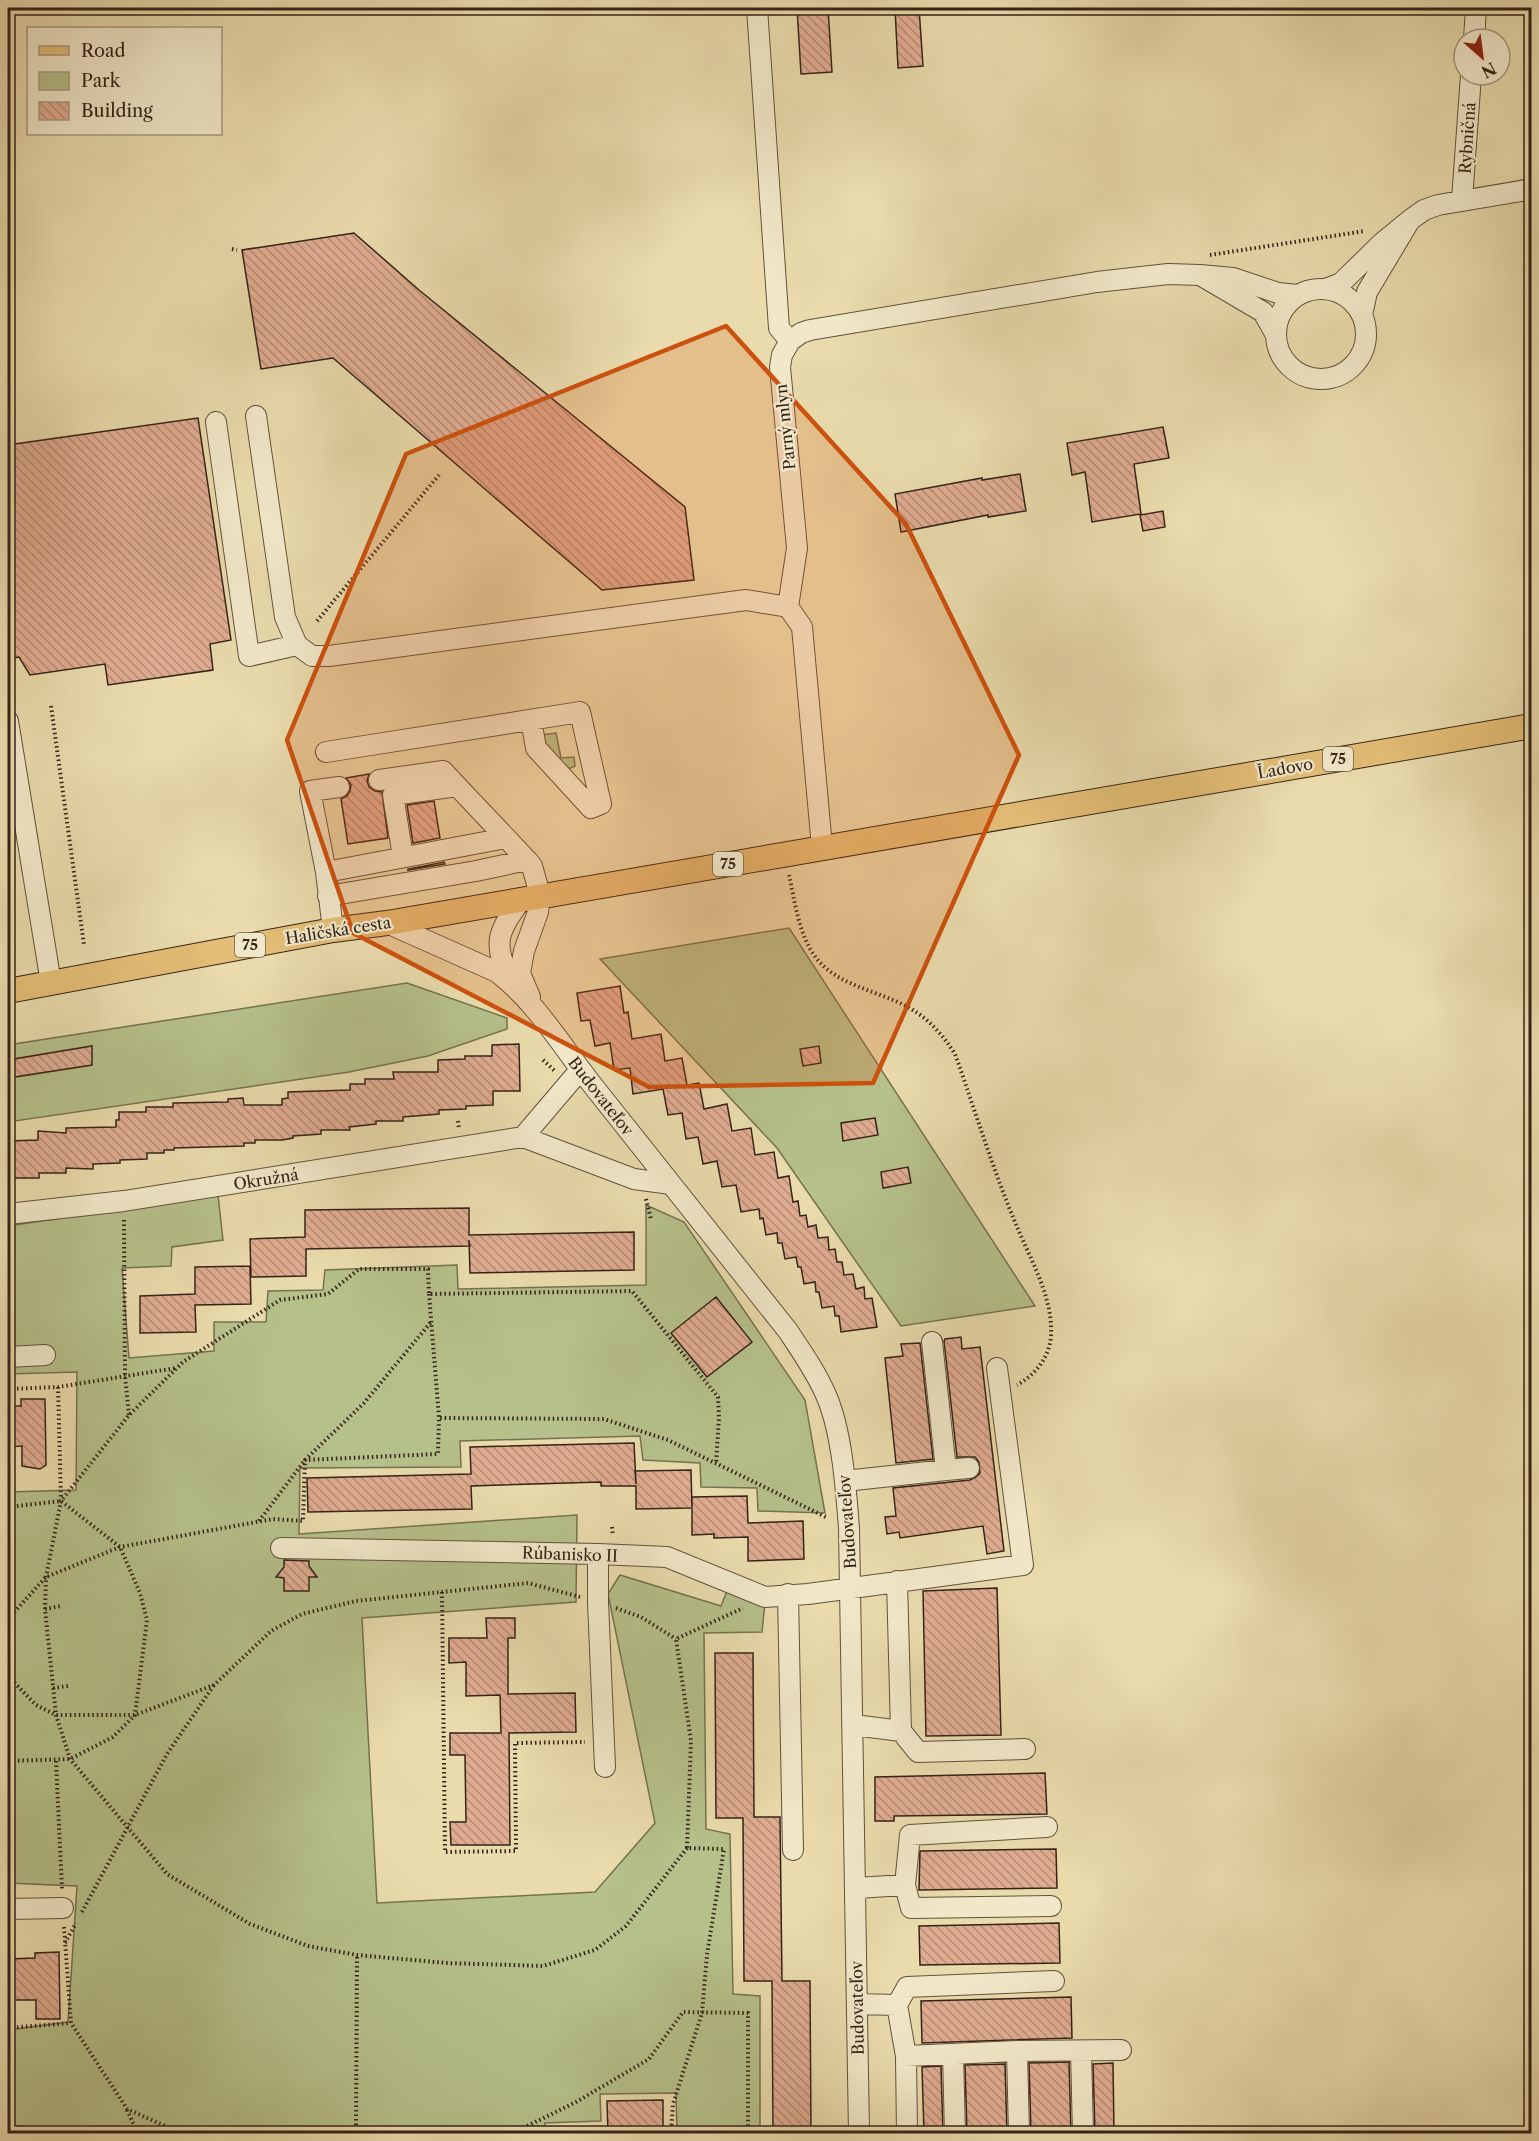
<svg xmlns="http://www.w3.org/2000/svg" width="1539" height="2141" viewBox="0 0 1539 2141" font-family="'Libre Caslon Text',serif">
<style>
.green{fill:#b5c08a;stroke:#757251;stroke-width:1.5}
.building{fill:url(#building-back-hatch);stroke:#352318;stroke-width:1.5}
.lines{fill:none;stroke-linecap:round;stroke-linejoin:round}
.minor-casing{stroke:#62513d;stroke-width:22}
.major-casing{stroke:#352318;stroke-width:26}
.path{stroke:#352318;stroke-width:4;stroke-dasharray:1.5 3;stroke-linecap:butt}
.minor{stroke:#f1e8c9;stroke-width:20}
.major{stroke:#e4be76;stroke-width:24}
.marked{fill:#cd510e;fill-opacity:0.2;stroke:#cd510e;stroke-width:4.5;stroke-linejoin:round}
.labels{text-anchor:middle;stroke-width:4.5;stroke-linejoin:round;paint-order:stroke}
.shield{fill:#f1e8c9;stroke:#6d5e4d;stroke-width:1.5}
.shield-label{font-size:15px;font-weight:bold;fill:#352318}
.street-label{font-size:16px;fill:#352318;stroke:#f1e8c9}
</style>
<defs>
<pattern id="building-back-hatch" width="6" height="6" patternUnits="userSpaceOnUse" patternTransform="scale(1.5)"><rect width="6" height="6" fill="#e0ac91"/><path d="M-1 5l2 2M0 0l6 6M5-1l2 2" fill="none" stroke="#b68c75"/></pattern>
</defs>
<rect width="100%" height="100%" fill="#e9dbac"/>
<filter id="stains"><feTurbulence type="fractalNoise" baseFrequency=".00333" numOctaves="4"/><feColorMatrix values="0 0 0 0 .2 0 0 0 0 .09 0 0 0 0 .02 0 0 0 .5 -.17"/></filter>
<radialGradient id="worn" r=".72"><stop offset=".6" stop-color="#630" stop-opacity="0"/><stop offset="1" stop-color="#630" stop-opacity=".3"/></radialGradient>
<path class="green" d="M556,733L561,758L574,757L575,766L571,768H567L544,746L541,735Z
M789,928L1035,1306L901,1326L777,1148L600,959Z
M407,983L507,1018V1029L428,1056L349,1072L8,1122V1045Z
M218,1195L223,1240L172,1247L171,1266L122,1268L129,1358L214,1351V1322H266L268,1291L323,1290L325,1270L457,1265L458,1289L646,1285V1205L684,1222L805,1400L825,1513L758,1511L757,1488L701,1487L700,1463L643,1460L640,1436L460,1441L461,1467L300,1468L299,1534L577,1515L576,1602L362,1618L377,1903L595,1892L655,1823L608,1594L620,1575L721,1606L727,1591L765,1602L762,1632L704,1633L706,1829L730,1834L733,1994L760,1996V2133H677L676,2093L600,2094L601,2121L545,2123V2133H8V2030L68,2022L77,1886L8,1883V1492L76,1490L77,1372L8,1374V1226Z"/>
<path class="building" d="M797,8H828L832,72L801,74Z
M895,8H919L923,66L898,68Z
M354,233L419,290L685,507L694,580L602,590L333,358L261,369L242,250Z
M198,418L231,640L210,644L213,670L108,685L105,664L30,675L19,657L8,659V445Z
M1163,427L1169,458L1134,464L1141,514L1092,522L1085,472L1072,475L1067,443Z
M1020,474L1026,511L988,517V515L901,532L895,494L982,478V480Z
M1163,511L1165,527L1143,531L1140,515Z
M369,774L367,781L369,787L375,791L382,792L388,838L348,844L341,799L347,796L350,791L351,785L346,778Z
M434,801L440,838L413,843L407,805Z
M444,862L445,864L408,870V869Z
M620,986L624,1013L628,1012L632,1039L661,1034L665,1061L682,1058L687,1085L699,1083L704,1109L727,1104L732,1131L751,1128L755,1155L774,1152L778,1178L789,1176L793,1202L798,1201L800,1216L806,1215L808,1227L816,1225L818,1238L828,1237L829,1250L835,1249L837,1262H842L844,1275L853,1274L856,1289L864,1287L865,1299L872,1298L877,1327L841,1332L839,1316H835L834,1306L822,1308L819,1292H816L815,1282L804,1284L801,1267H798L796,1257L785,1259L782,1243H778L777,1233L766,1235L763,1218L760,1219L759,1209L741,1212L736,1185L722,1187L717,1161L703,1164L698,1137L686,1139L682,1113L668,1115L663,1089L633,1094L630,1068L614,1070L610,1043L595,1046L590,1020L581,1021L577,993Z
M519,1044L520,1091H493V1105L466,1106V1109L439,1110V1114L403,1117V1121H376V1124L349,1127L350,1130H321V1134L293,1136V1138L282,1140H255V1143H244V1146L174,1148V1150H164V1153H147V1159L120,1160V1163L93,1164V1169L66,1168V1173H39V1178H8V1141L38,1140V1131L66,1133V1128L116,1127V1120H119V1112H146V1107H173V1103L228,1102V1099L243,1098L244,1105H282V1099L288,1098V1092L350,1090V1084H365V1079H394L393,1072H438V1060L465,1059V1056H492V1045Z
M92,1046V1065L8,1078V1060Z
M819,1046L821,1063L803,1066L800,1049Z
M875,1118L878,1135L843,1141L841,1123Z
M908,1167L911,1183L883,1188L881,1172Z
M469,1208V1235L634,1232V1270L470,1273L469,1240L470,1246L306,1249V1276L251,1277L250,1239L305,1237V1210Z
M250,1266L251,1304L195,1305L196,1332L140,1333V1296L195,1294V1267Z
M716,1297L752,1342L707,1377L671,1333Z
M961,1337L962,1349L980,1347L1004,1551L987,1554L983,1526L900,1538L899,1532L887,1534L885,1517L896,1516L893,1488L970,1480L976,1477L980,1473L979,1462L975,1457H957L944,1341L945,1339Z
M920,1343L933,1459L896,1463L885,1358L903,1356L901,1344Z
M21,1399H45L46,1465L40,1469L22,1466V1446L8,1447V1406H21Z
M634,1443L636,1484L635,1471L691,1470L692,1508L636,1509V1486H601V1482L471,1486L472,1509L308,1512L307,1478L471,1474L470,1447Z
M747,1496L748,1523L803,1521L804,1559L748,1561V1537L714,1538V1534L692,1535V1497Z
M284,1560L309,1561V1566L317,1577H309V1591H284V1578L276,1577L284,1567Z
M997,1588L1001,1735L926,1736L923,1591Z
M486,1618H515V1638H508V1694L575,1693L576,1732L509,1733L510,1845H451L450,1822H466L465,1755H450V1733H501L500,1695L466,1696V1662L449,1663V1638H487Z
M715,1653H753L754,1817H780L782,1981H810L811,2133H773L772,1981H744L743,1818H716Z
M1045,1773L1047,1814L894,1816V1821H875V1777Z
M1056,1849L1057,1888L919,1890L920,1851Z
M1059,1923L1060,1963L920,1965L919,1926Z
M59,1952L60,2019H36V2000H8V1959L35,1958V1953Z
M1071,1997L1072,2038L922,2043L921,2001Z
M1069,2062L1071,2133H1031L1029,2063Z
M1113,2063L1114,2133H1095L1093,2064Z
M1005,2064L1007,2133H967L965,2065Z
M941,2066L943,2133H924L922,2067Z
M663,2100V2133H608L607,2101Z"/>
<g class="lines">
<defs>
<path id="minor" d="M757,8L779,328L790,341L782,355L780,367L797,548L788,607L802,627L822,847
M1474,39L1476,8
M1462,200L1471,75
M1410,220L1424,210L1438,205L1532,189
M1276 334a45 45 0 1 1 90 0a45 45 0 1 1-90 0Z
M1325,289L1341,283L1382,243L1410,220L1367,292L1362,315
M1276,335L1263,312L1200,275L1233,278L1278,293L1298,295
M790,341L801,333L810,330L1097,282L1168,274L1200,275
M256,416L285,617L297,645L312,656H329L746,600L788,607
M216,422L249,656L297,645
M8,721L51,983
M326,752L580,712L601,804L591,808L536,748L531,720
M379,780L443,771L457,786
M403,857L393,795L457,786L527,860L532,866L540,895L538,912L524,951L520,973L530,997
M326,872L506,838
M328,896L476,871L527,860
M387,923L497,972C537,1003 563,1048 594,1087C659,1169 724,1250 788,1331C802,1352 816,1372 826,1395C842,1431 846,1489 849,1528L859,2134
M333,930L326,872L310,791L339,787
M511,982C492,941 497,934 522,898
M523,1137L580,1070
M8,1214L124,1201L523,1137L634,1179L671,1184
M8,1357L45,1355
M946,1470L969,1468
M845,1481L946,1470L932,1342
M281,1548L598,1554L667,1557L765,1597L808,1594L1023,1565L997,1368
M598,1554V1602L605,1767
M897,1581L901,1731
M788,1594L793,1850
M854,1725L901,1731L918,1752L1025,1749
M905,1885L911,1908L1051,1906
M856,1888L905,1885L910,1835L1047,1827
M8,1909L63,1908
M857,2004L897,2005L907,1987L1054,1981
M897,2005L906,2056L1017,2051L1121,2050
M1017,2051L1019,2134
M1081,2052L1083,2134
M953,2054L955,2134
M906,2056L907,2134"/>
<path id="major" d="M8,991L333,930L387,923L1532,726"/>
</defs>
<use href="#minor" class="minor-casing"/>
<use href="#major" class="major-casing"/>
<path class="path" d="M232,249L237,250
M1210,255L1365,231
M317,621L439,475
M51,706L84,945
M789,875C795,902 799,937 817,959C837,984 873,990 902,1004C925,1015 941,1032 955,1054C975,1110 992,1167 1015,1222C1029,1257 1053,1296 1051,1335C1050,1357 1035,1375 1017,1385
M543,1060L556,1072
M458,1121L459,1129
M646,1199L651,1219
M124,1220L125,1376L129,1415
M429,1294L439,1418
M58,1387L61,1500
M8,1389L58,1387L176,1368
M8,1507L61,1501L120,1547L140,1593L147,1620L135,1715L113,1737L70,1759L8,1761
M259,1521L305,1460L364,1403L431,1322
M612,1527L613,1536
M442,1592L445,1852L516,1851L515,1743L585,1742
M616,1608L641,1617L676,1639
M45,1609L61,1606
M8,1619L46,1577L120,1547L273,1519L303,1521L305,1460L438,1454L439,1418L604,1419L668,1440L828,1518
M8,1676L36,1705L56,1715H135L214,1685L271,1631L302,1614L356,1601L528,1583L580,1597
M53,1688L68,1686
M56,1761L62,1889
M687,1848L626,1926L595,1950L543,1966L446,1963L357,1955L308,1946L250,1924L167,1874L70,1759L56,1715L45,1609L46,1577L61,1501L129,1415L183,1362L280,1300L328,1294L359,1269H428L429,1294L632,1291L718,1397L719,1418L716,1463
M82,1912L167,1754L214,1685
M64,1927L71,2023L127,2109L183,2134
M65,1943L76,1923
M8,2028L71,2023
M127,2110L138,2134
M356,2134L357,1955
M511,2134L576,2102L649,2059L683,2012L748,2013V2134
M671,2134L673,2104L702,2013L707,1955L724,1849L687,1848L691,1741L676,1639L743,1608"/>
<use href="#minor" class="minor"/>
<use href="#major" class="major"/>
</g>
<path class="marked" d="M726,326L906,524L1019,755L873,1083L649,1087L353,933L287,740L406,454Z"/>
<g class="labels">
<g class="shield">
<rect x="1323" y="747" width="30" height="24" rx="4.5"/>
<rect x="713" y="852" width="30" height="24" rx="4.5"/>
<rect x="235" y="933" width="30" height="24" rx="4.5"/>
</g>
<g class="shield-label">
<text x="1338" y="764">75</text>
<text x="728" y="869">75</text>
<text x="250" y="950">75</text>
</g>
<g class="street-label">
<text transform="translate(1467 138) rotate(-86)" y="6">Rybničná</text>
<text transform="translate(785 427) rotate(-96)" y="6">Parný mlyn</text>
<text transform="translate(1285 768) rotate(-10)" y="6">Ľadovo</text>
<text transform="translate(338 930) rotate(-9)" y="6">Haličská cesta</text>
<text transform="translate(601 1096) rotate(52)" y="6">Budovateľov</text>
<text transform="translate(266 1179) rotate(-9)" y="6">Okružná</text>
<text transform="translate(847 1522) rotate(-94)" y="6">Budovateľov</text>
<text transform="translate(570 1554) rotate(2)" y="6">Rúbanisko II</text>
<text transform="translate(857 2008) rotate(-91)" y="6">Budovateľov</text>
</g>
</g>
<rect width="1539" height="2141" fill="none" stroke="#e9dbac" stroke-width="30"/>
<rect x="9" y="9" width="1521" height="2123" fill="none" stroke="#352318" stroke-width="3"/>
<rect x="15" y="15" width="1509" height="2111" fill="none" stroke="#352318" stroke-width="1.5"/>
<rect x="27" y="27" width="195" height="108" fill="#f1e8c9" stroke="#a69982" stroke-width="1.5"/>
<rect x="39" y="46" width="30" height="9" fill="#e4be76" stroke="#a69982" stroke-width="1.5"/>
<text x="81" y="57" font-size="18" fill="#352318">Road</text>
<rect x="39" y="72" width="30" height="18" fill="#b5c08a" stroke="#a69982" stroke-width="1.5"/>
<text x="81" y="87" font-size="18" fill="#352318">Park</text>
<rect x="39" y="102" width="30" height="18" fill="url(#building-back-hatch)" stroke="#a69982" stroke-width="1.5"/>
<text x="81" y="117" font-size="18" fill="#352318">Building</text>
<g transform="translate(1482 57) rotate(152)"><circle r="28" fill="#f1e8c9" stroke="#a69982" stroke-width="1.5"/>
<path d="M0-4.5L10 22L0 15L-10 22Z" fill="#8f2418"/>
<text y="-9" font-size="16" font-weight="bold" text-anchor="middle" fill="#352318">N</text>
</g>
<rect width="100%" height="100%" filter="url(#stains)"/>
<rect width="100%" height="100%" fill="url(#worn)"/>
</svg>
